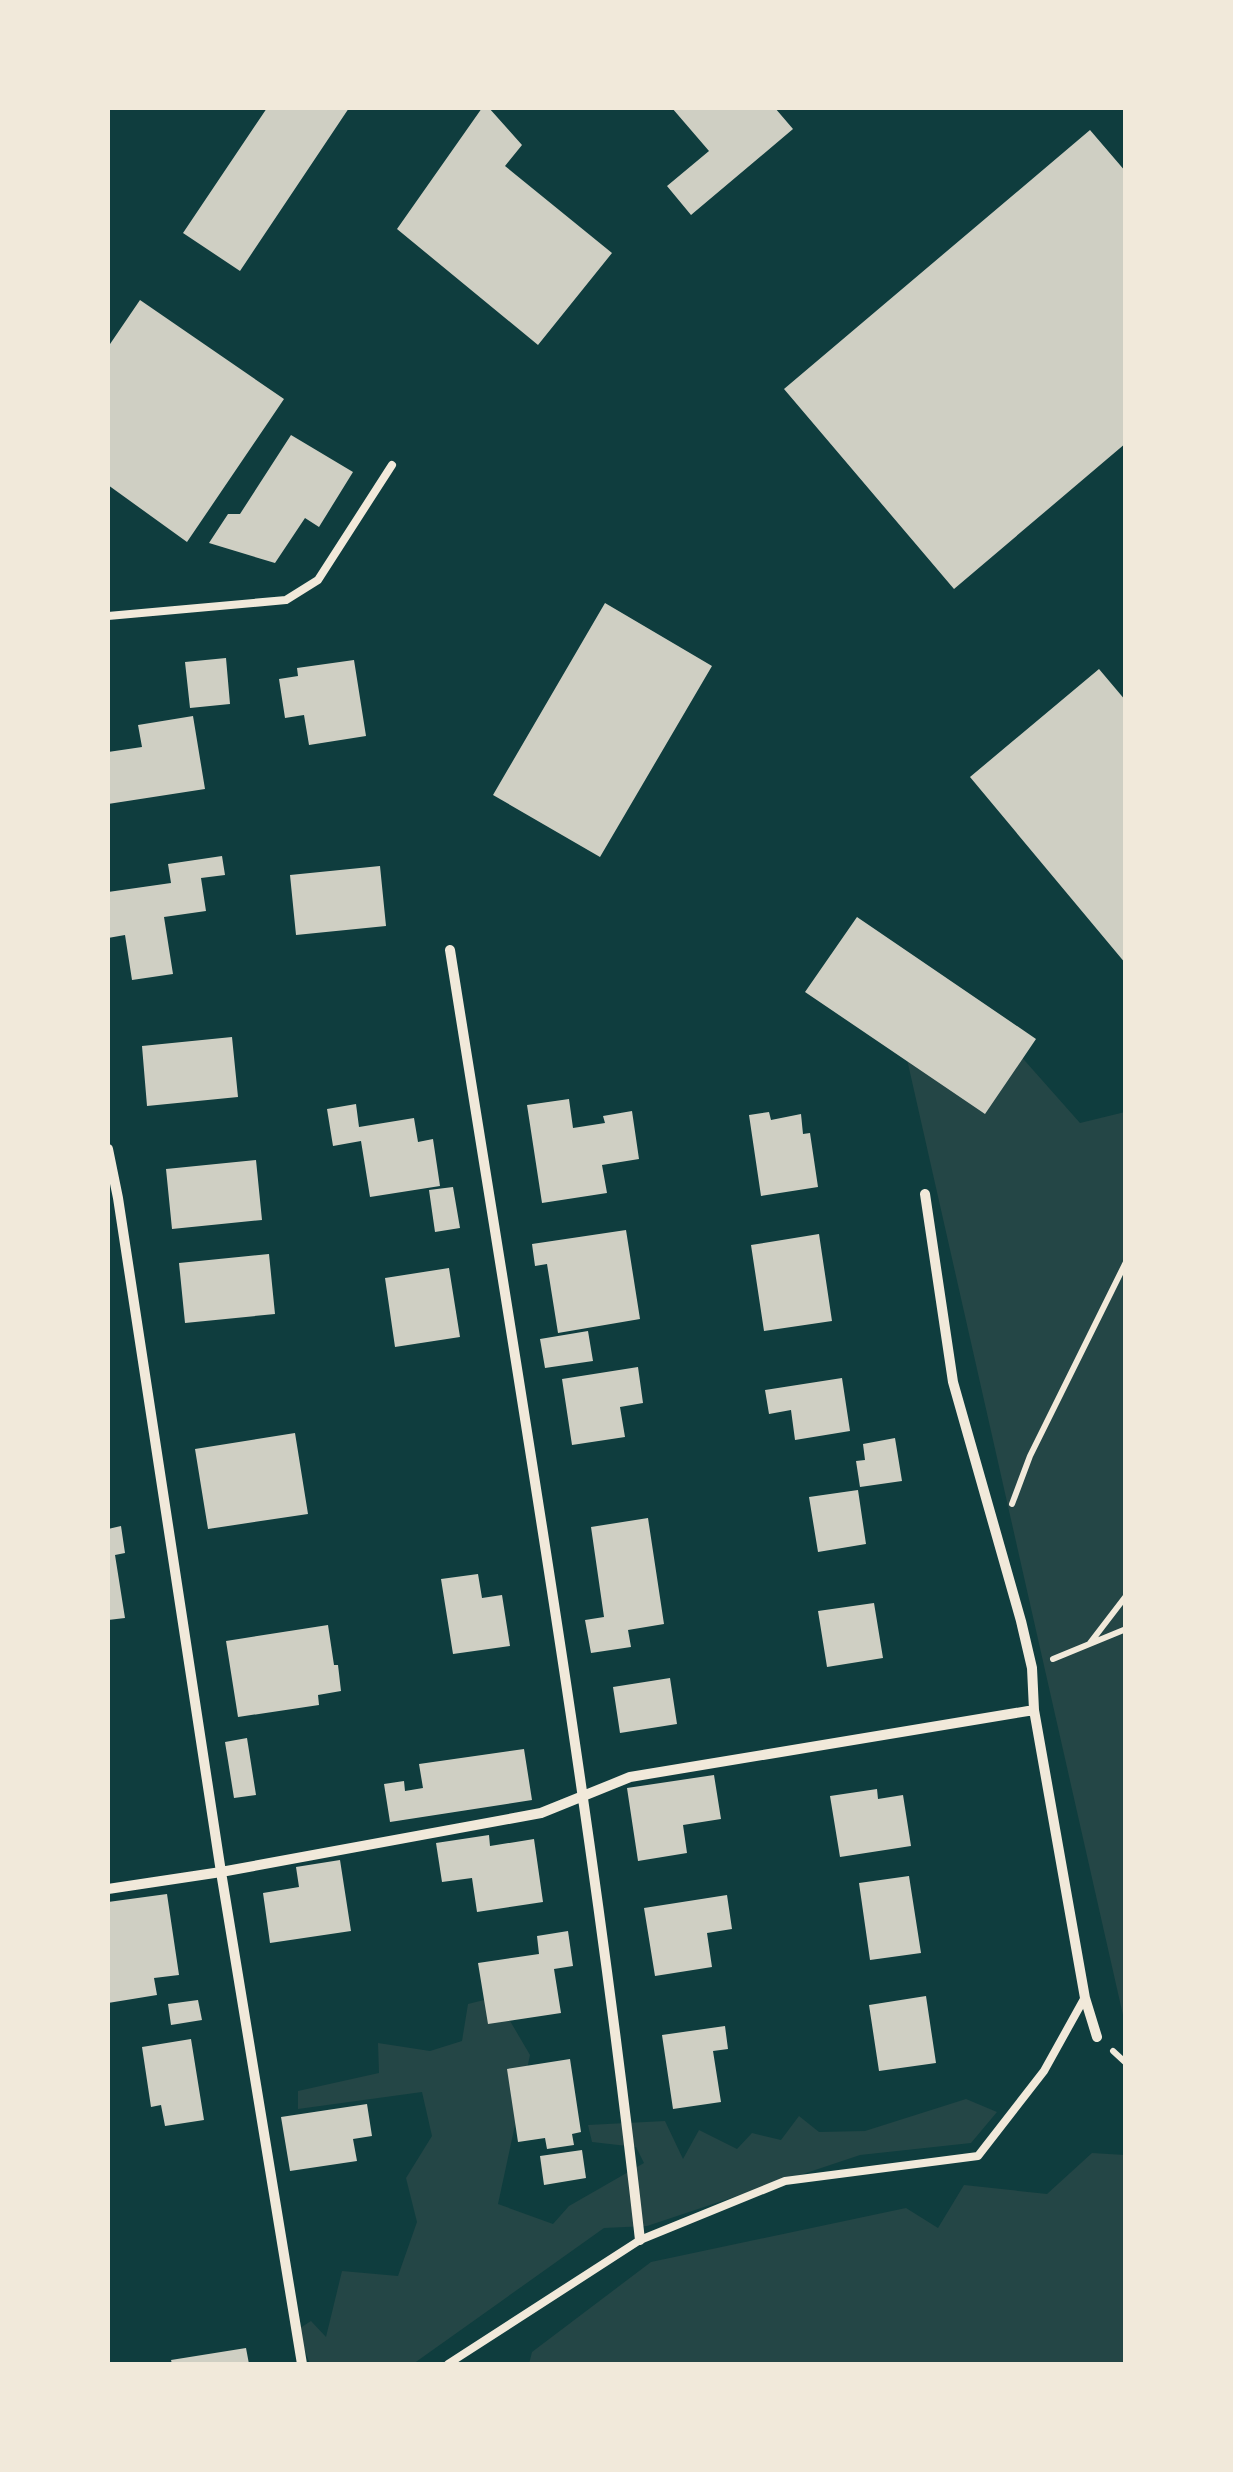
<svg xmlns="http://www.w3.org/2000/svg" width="1233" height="2472" viewBox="0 0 1233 2472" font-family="Barlow,sans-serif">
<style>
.green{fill:#244646}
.building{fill:#cfcfc3}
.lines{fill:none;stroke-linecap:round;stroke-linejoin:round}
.path{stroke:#f1e9da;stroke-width:6}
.service{stroke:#f1e9da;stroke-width:8}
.minor{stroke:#f1e9da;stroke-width:10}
</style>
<rect width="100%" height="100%" fill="#0f3d3e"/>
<path class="green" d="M987,1018L1080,1123L1125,1112V2024L904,1046Z
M496,1997L530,2055L498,2204L553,2224L569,2206L644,2163L636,2147L592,2142L588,2125L665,2121L683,2159L699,2130L737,2149L752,2133L781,2140L799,2116L819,2132L865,2131L966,2099L997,2112L971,2143L860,2155L647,2226L604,2228L413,2364H310L297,2330L311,2321L326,2337L342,2271L398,2276L417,2222L406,2178L432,2136L422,2092L298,2109V2091L379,2073L378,2043L430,2051L462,2041L468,2004Z
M1092,2153L1125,2155V2364H529L532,2352L651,2262L906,2208L938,2228L964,2185L1047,2194Z"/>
<path class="building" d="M267,108H349L240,271L183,233Z
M482,108H489L522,145L505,166L612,253L538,345L397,229Z
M672,108H775L793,129L691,215L667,186L709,151Z
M1090,130L1126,172V443L954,589L784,389Z
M140,300L284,399L187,542L108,485V347Z
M291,435L353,472L319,527L305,518L275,563L209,543L228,514H240Z
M605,603L712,666L600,857L493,795Z
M226,658L230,704L190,708L185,662Z
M354,660L366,736L309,745L304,715L285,718L279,679L298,676L297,668Z
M1099,669L1126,701V964L970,777Z
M193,716L205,789L108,804V752L142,747L138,725Z
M222,856L225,875L201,878L206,911L164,917L173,974L132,980L125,935L108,938V892L171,883L168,864Z
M380,866L386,926L296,935L290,875Z
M857,917L1036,1039L985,1114L805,992Z
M232,1037L238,1097L147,1106L142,1046Z
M569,1099L573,1128L605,1123L603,1116L632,1111L639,1159L602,1165L607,1193L542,1203L527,1105Z
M356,1104L359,1127L414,1118L418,1142L433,1139L440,1186L370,1197L361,1141L333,1146L327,1109Z
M769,1112L771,1120L801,1114L803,1134L810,1133L818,1187L761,1196L749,1115Z
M256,1160L262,1220L172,1229L166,1169Z
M453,1187L460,1228L435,1232L429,1190Z
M626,1230L640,1319L558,1333L547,1264L535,1266L532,1244Z
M819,1234L832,1321L764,1331L751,1245Z
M269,1254L275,1314L185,1323L179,1263Z
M449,1268L460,1337L395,1347L385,1278Z
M588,1331L593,1361L545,1368L540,1339Z
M638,1367L643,1403L620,1407L625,1437L572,1445L562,1379Z
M842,1378L850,1431L795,1440L791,1410L769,1414L765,1390Z
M295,1433L308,1514L208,1529L195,1449Z
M895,1438L902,1481L860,1487L856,1461L865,1460L863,1444Z
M858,1490L866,1544L818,1552L809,1497Z
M648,1518L664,1624L628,1630L631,1647L591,1653L585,1620L604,1617L591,1527Z
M121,1526L125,1553L115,1555L125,1618L108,1620V1529Z
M478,1574L482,1598L502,1595L510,1646L453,1654L441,1579Z
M874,1603L883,1658L827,1667L818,1611Z
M328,1625L334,1665H338L341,1691L318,1695L319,1705L238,1717L226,1641Z
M670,1678L677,1724L620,1733L613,1687Z
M247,1738L256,1795L234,1798L225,1742Z
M524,1749L532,1800L390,1822L384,1784L404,1781L405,1791L423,1788L419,1764Z
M714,1775L721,1819L683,1825L687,1853L638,1861L627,1788Z
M877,1789L878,1799L903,1795L911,1846L840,1857L830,1796Z
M489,1835L490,1846L534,1839L543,1902L477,1912L472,1878L442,1882L436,1843Z
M340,1860L351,1931L270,1943L263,1893L299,1887L296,1867Z
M909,1876L921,1953L870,1960L859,1883Z
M167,1894L179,1975L154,1978L157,1995L108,2003V1937L110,1936L108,1902Z
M727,1895L732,1929L707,1933L712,1967L655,1976L644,1908Z
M568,1931L573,1966L554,1969L561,2013L488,2024L478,1963L539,1954L537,1936Z
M926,1996L936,2063L879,2071L869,2005Z
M198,2000L202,2020L171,2025L168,2004Z
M725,2026L728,2049L713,2051L721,2102L673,2109L662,2035Z
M191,2039L204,2120L165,2126L161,2105L151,2107L142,2047Z
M570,2059L581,2132L572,2134L574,2145L547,2149L545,2138L518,2142L507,2069Z
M367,2104L372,2136L353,2139L357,2161L290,2171L281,2117Z
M582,2150L586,2178L544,2185L540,2156Z
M246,2348L249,2364H172L171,2360Z"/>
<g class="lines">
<path class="path" d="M1012,1504L1030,1456L1126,1262
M1090,1643L1126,1596
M1053,1659L1126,1629
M1113,2051L1126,2063"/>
<path class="service" d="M108,616L286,600L318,580L392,465
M448,2364L640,2240L785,2181L978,2156L1044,2071L1084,1999"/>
<path class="minor" d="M450,950C518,1379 592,1808 640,2240
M108,1149L118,1198L221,1872L302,2364
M925,1194L953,1382L1021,1621L1032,1668L1034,1710L1085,1998L1097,2037
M108,1889L221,1872L541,1813L630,1777L1034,1710"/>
</g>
<rect width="1233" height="2472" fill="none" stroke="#f1e9da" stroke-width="220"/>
</svg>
